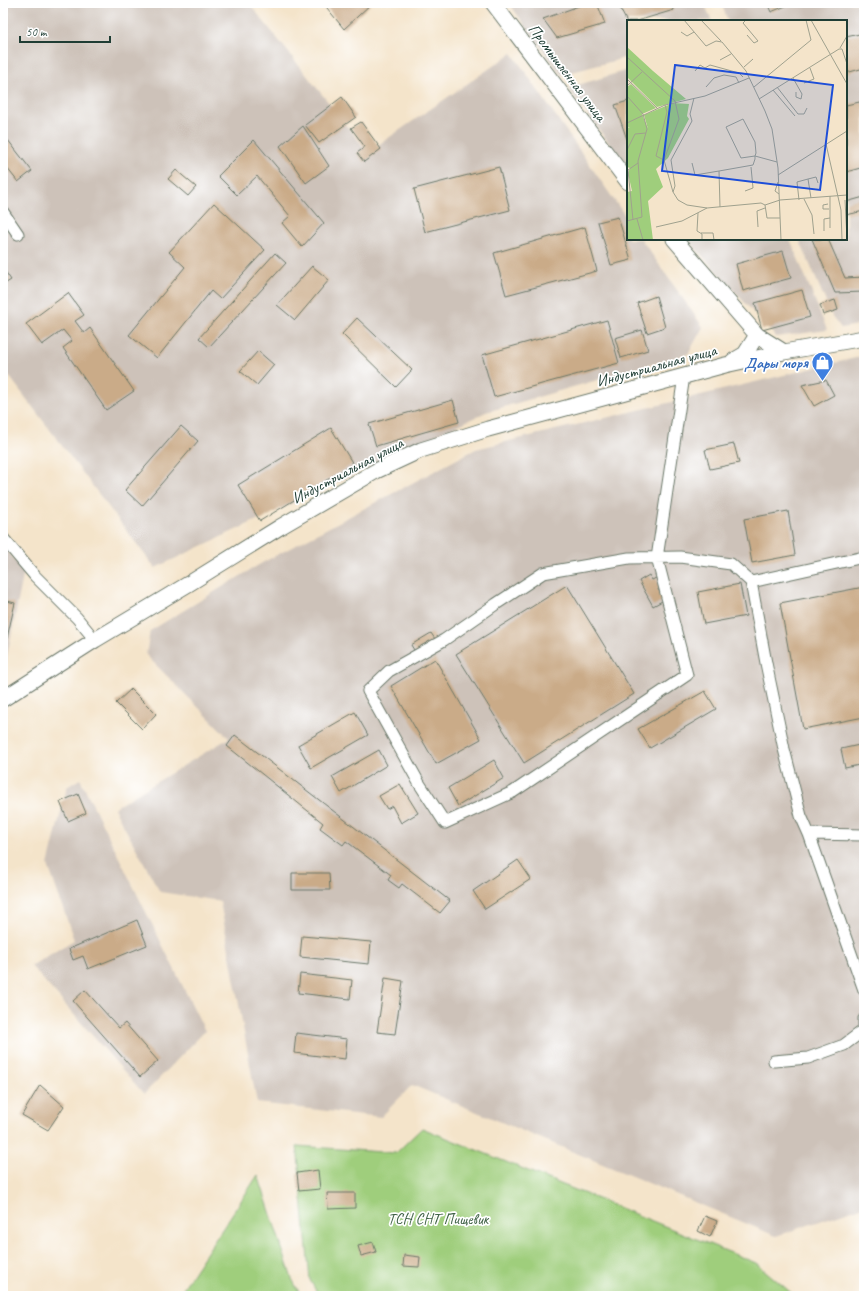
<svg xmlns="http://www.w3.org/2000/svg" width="867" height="1299" viewBox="0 0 867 1299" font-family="Caveat,sans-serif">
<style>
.industrial{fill:#cdc2b9}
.green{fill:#9fce7c;stroke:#5f8658}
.building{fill:#caab88}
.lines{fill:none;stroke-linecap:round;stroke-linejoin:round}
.street-casing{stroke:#6a7768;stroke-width:13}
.secondary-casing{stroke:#6a7768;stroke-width:17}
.street{stroke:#fff;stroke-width:11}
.secondary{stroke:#fff;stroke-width:15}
.labels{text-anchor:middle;stroke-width:3.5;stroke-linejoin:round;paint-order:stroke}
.street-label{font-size:16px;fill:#1f3d34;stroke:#fff}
.shop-label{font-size:16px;font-weight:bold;fill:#366cbe;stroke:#fff;text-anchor:end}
.park-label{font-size:16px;fill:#3f6146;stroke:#fff}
.inset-road{fill:none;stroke:#9fa18e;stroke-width:1}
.view{fill:#1d4ed8;fill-opacity:0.15;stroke:#1d4ed8;stroke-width:2}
.inset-edge{fill:none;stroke:#1f3d34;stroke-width:2}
</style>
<rect width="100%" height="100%" fill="#fff"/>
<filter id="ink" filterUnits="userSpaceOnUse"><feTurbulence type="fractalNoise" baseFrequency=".025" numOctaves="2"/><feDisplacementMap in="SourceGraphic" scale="8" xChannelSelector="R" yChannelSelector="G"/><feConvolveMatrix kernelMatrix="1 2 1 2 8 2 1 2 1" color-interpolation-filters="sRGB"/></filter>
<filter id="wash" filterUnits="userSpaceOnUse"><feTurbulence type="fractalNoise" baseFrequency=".012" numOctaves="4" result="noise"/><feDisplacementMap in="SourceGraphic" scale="16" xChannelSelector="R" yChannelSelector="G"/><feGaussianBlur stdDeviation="0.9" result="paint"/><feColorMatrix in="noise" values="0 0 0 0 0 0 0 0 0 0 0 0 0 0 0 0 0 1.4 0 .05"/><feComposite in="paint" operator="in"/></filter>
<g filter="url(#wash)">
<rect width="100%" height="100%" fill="#f4e4ca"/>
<path class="industrial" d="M3,3H249L368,152L512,53L628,220V239H641L703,327L688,354L486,412L155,568L3,368Z
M509,3H704L712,21H628V57L561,75Z
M721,3H864V324L841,328L832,316L799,239H846V21H728Z
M628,70V169L568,88Z
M687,239H790L827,330L776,337Z
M864,356V1206L776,1236L412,1085L381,1117L257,1103L220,901L160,892L114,808L229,738L146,655L150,631L262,563L476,449Z
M3,546L24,571L5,666L3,668Z
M80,779L205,1031L144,1094L31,966L74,940L48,865L67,787Z"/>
<path class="green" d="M422,1128L756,1263L795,1296H319L310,1280L297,1146L396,1153Z
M258,1175L292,1279L301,1296H178Z"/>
<g id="blocks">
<path class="building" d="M323,3H372L344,29Z
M587,3H597L605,24L557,38L543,19Z
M617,3H671L674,10L637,21H628V24Z
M767,3H793L771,12Z
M864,33V68L846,73V37Z
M342,97L356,117L319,143L305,125Z
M628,101V142L615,105Z
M864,101V167L846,172V105Z
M361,122L381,149L364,162L357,153L365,147L351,128Z
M303,126L329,166L306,183L280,146Z
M4,135L32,171L18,182L3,163Z
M254,140L324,223L302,247L282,223L290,216L257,176L237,195L218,176Z
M499,167L510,210L425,232L414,189Z
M176,170L196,187L188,196L168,179Z
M864,197V211L846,215V202Z
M214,203L265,250L220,299L211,291L157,358L129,335L185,267L169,252Z
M618,217L631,260L611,265L598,222Z
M585,227L597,271L506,295L494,253Z
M812,239H828L845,278L864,277V292L835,293Z
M783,251L791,278L743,291L736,264Z
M275,253L286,263L209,347L199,338Z
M312,266L329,280L295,320L277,305Z
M3,268L11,280L3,285Z
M802,290L810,317L762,330L755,303Z
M68,293L84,315L75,321L84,333L90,328L134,391L106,410L63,348L72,341L63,330L42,345L26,324Z
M656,296L665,327L647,333L637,303Z
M835,300L838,310L823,315L820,305Z
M357,318L412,370L396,387L342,334Z
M607,320L619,363L494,397L482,355Z
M642,330L648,350L621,358L615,338Z
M258,351L274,365L257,385L240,371Z
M826,380L834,395L814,406L802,385Z
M453,400L459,422L376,446L369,424Z
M181,426L198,441L142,506L125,490Z
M331,428L353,464L260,521L238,485Z
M861,437H864V450H863Z
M734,444L739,463L710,469L705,450Z
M788,511L795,555L752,563L744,519Z
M649,575L652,580L656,578L661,587L658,589L664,600L653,606L639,581Z
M740,584L746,616L704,624L698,592Z
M567,585L634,694L524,763L456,654Z
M864,587V717L803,729L780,603Z
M3,600L15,603L7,638L3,637Z
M431,633L437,642L417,655L411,645Z
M435,659L481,739L436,764L391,686Z
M131,689L156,714L142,729L116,703Z
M705,691L716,709L650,748L638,729Z
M355,712L368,735L311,768L298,745Z
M235,735L450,901L440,913L402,884L399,888L388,880L391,875L346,841L343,845L320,828L323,823L227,746Z
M864,744V764L845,768L841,749Z
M379,750L387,765L341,793L332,777Z
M494,760L504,778L458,806L448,788Z
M400,784L418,813L401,823L392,806L387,809L379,796Z
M78,794L86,813L68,821L60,802Z
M518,860L531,879L485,909L473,891Z
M292,873H329L330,890H292Z
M137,920L147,945L88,969L83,956L73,960L69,949Z
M302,936L371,942L369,964L300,957Z
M300,974L352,980L350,999L298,993Z
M385,978L403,981L395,1034L377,1032Z
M85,990L119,1028L125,1023L158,1061L140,1077L73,1001Z
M296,1033L347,1039L345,1059L294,1053Z
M40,1085L64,1106L48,1130L22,1115Z
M318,1170L320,1189L299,1191L297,1173Z
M327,1193H355V1208L328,1209Z
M705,1216L717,1221L710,1237L698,1231Z
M373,1242L376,1252L361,1256L358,1246Z
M404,1255L420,1257L419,1267L403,1266Z"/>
</g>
</g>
<g filter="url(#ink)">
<use href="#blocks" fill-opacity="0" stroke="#6a7768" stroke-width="1"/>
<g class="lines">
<defs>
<path id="street" d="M3,212L18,234
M684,376L657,558L687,675L513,792L445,823L419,783L368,691L389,671L444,640L496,604L543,573L629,558L680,557L731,564L751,582L766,663L784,749L801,816L809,834
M3,538L35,576L77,618L95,640
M751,582L864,557
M864,835L809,834L864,990
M774,1061L808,1058L844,1045L864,1030V1019"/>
<path id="secondary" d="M493,3L628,182
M674,239L757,335L784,352
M733,361L745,354L757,335
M3,699L95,640L190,583L280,527L376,471L421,450L488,429L725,365L784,352L864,338"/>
</defs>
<use href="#street" class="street-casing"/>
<use href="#secondary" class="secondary-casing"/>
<use href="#street" class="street"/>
<use href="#secondary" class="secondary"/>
</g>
</g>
<defs>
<symbol id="shop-pin" viewBox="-11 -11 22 30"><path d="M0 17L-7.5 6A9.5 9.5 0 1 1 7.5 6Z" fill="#3f7fe0" stroke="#fff"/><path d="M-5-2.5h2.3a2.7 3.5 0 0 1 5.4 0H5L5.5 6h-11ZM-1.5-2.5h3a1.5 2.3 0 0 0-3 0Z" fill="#fff"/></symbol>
</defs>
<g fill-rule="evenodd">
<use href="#shop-pin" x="810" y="350" width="25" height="34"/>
</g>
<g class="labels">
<g class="street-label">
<text transform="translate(568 72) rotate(53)" y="6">Промышленная улица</text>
<text transform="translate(656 365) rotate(-15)" y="6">Индустриальная улица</text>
<text transform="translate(347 470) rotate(-28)" y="6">Индустриальная улица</text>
</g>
<g class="shop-label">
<text x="808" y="368">Дары моря</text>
</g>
<g class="park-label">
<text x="438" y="1224">ТСН СНТ Пищевик</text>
</g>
</g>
<g transform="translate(627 20)">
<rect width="220" height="220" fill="#f4e4ca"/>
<path d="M0,27L26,51L59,79L30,87L0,57ZM4,64L29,88L15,94L21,109L17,95L46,83L62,84L60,96L62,99L41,138L29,149L36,167L21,181L26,220H0V172L5,171L1,153L3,148L0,147V107L3,108L0,106V67Z" fill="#9fce7c"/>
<path class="inset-road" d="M57,0L79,26L89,21L95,22L119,51L138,91L145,109L151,148L154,220M74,0L94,21M119,0L116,3L131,21L127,23L120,15M184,0L220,64M54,12L60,16L67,12M213,28L220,16M0,37L48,81L52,99L37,140L46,172L51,180L60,185L80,188M93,40L104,34M117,47L126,39M68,51L73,45L78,48L83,45L112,53L116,57M166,58L175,74L174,79L169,77V72M0,59L30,88M177,63L187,59L183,48M0,66L15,52M79,67L87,58L97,55L109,57L112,63M127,67L184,20L179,0M150,67L171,94H177L180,88M146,70L168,96M0,76L16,94L20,109L11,141L15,197L0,201M132,79L212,29H215L220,44M0,103L38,85L78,76L122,58M199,124L214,190L215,220M0,130L8,114L19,113M37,140L29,136L40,92L38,85M65,143L68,155L92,151L93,187M92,151L126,145L128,139V136L129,133L128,122L116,99L99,107L114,138L128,136L150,142M151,155L220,111M151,162L148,171L152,174M118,171L126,168L124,147M46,172L48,166L44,140L65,101L63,94L67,78M203,176V208M184,178L181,159L189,157L191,163M177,179L185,195L187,214M172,180L170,162L181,159M218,180L220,219M201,184L196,185V189H202M138,185L153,180L220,175M71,193L70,211L75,214V220M10,199L16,220M6,200L1,150L11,143M29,207L55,201L80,188L134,183L138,185L140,198H153M131,207L130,191L138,188M197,211V199L203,198M74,213H86L87,220"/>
<path class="view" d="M48,45L206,65L193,170L35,151Z"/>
<rect width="220" height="220" class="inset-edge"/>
</g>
<rect width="867" height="1299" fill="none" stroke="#fff" stroke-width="16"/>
<path d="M20 36v6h90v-6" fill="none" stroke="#1f3d34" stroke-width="2"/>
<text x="26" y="36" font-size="12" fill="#1f3d34" stroke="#ffffff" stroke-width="3" paint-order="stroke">50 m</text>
</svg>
